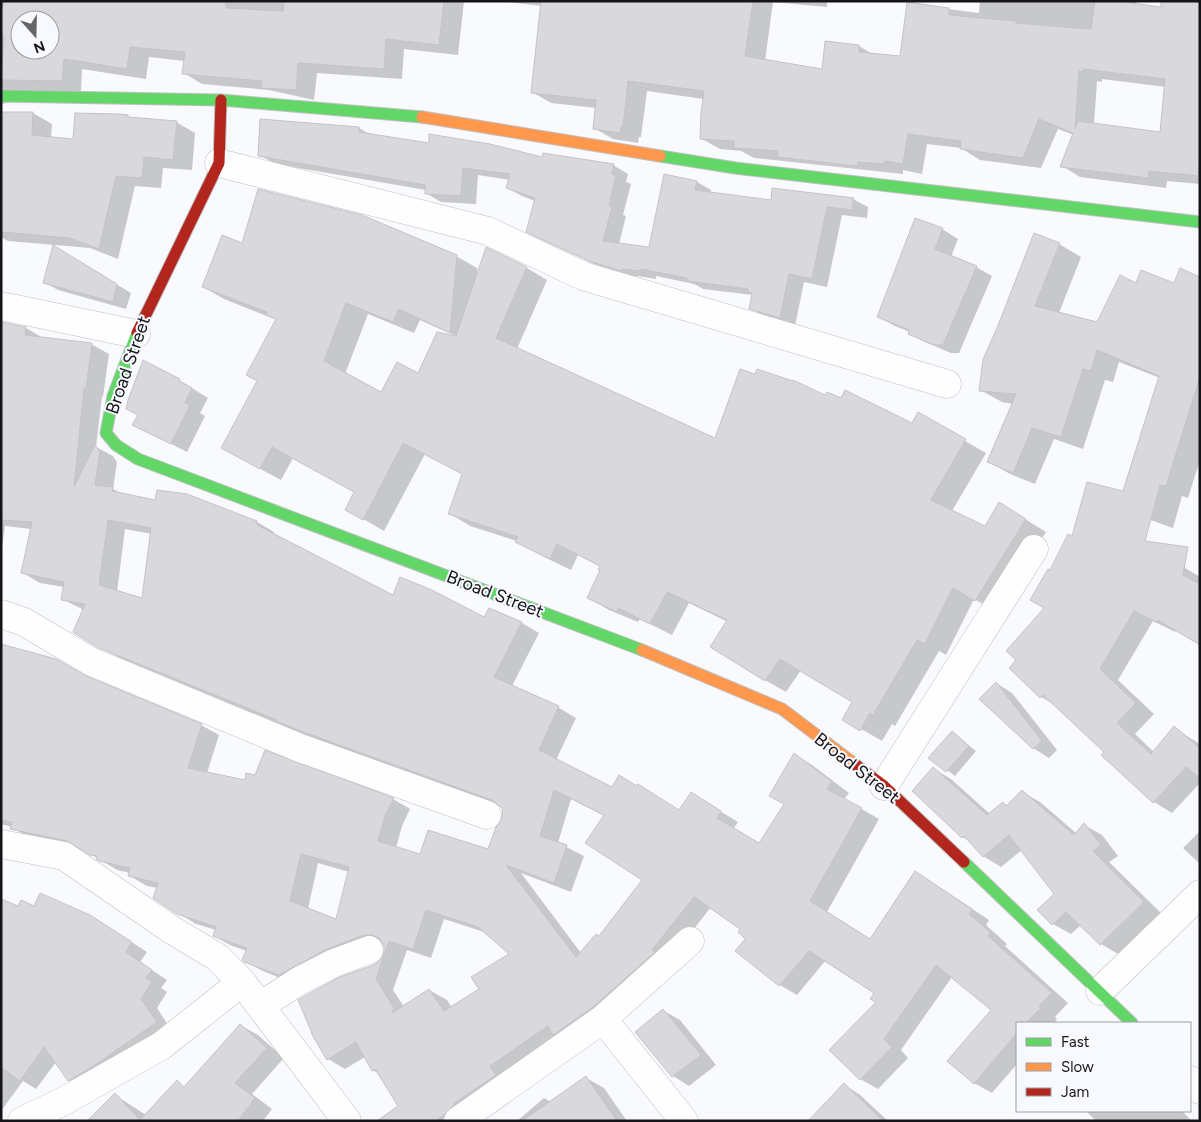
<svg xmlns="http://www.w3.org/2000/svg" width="1201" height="1122" viewBox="0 0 1201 1122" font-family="Figtree,sans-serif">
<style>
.shadow{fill:#0003;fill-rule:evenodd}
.building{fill:#d9d9dd;stroke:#c4c4c8;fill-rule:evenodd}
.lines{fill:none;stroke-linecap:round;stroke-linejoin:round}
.street-casing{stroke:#bebfc2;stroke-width:29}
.fast-casing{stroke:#bebfc2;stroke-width:13}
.slow-casing{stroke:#bebfc2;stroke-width:13}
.jam-casing{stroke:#bebfc2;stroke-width:13}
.street{stroke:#fefeff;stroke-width:28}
.fast{stroke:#63d668;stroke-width:11}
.slow{stroke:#ff974d;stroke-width:11}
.jam{stroke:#b3261e;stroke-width:11}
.labels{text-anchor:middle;stroke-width:4;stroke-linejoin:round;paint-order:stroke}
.street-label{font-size:18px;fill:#151519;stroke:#f7f9ff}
</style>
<rect width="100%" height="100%" fill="#f9fafd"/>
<path class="shadow" d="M1,1H464L458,55L404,49L402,79L317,73L314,100L269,90L202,84L184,73L185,61L149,57L146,79L82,69L81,92L1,104ZM20,20H50V50H20Z
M499,1H827V7L773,2L765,61L823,70L859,46L874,55L901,57L908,4L979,13L980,1H1137L1136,5L1162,8L1200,1V184L1167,181L1166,188L1080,177L1062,166L1074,135L1058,129L1041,168L980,160L961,148L927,144L922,174L903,170V174L754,158L741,151L720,149L702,139L704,99L647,91L641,137H639L638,143L613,139L594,128L596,108L551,103L532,92L542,6ZM1102,79L1166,87L1161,133L1094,124L1097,81L1102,82Z
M1,113H33L52,124L51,138L74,140L127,116L132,119L176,122L195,133L192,170L163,168L161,188L135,186L118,259L90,248L8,241L1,237Z
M359,128L371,135L430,144L613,165L628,174L626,182L631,184L623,215L626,216L619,244L650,248L697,182L711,190V194L772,201L853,199L868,207L867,218L842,215L827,287L804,282L795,326L765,317L750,308L753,295L703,289L694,284L656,276V279L637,276L636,279L605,269L542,240L527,231L535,201L522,196L507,188L510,180L478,175L476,204L441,202L426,193V190L275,164L260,155Z
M942,229L958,239L951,257L976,267L992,276L959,353H951L925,342L909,333L910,332L895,326L879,317Z
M1059,244L1081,257L1059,313L1098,323L1136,284L1174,285L1200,278V460L1188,498L1182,496L1173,528L1142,517L1160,378L1119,362L1113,382L1105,380L1083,449L1054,439L1035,484L1010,474L988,461L1013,404L1002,402L980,390Z
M243,245L456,256L477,268V275L487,249L527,268L547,280L517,349L716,439L826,397L912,424L918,414L986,453L952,511L985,527L1020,516L1046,532L997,612L974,599L946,655L939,651L895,726L892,724L882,741L844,719L853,702L801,670L786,692L765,680L728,622L689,603L672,635L640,619L638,622L609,610L589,598L601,570V567L578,555L571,570L538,554L517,541L470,526L449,513L463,474L425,454L384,531L346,509L356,492L293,458L281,480L244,460L259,381L277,320L224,299L203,287ZM368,314L414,333L420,320L456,336L419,375L382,394L345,374Z
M54,247L131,293L126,309L58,290L44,282Z
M1,323L26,328L43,338L91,344L109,354L103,397L102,396L96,447L113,456L117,462L113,489L122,494L257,522L274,532V535L394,596L484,619L489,610L522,623L539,633L512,686L559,708L576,718L556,760L613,788L680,811L708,804L738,822L734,828L760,845L786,804L795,755L812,765L849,793L844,799L879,819L827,912L871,940L916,872L989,920L986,925L1007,944L1005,946L1068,1003L1055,1017L1057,1019L1054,1023H1017V1064L992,1093L974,1083L993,1010L952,977L901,1050L908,1058L878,1089L860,1079L878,1002L876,992L826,960L797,995L780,985L737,951L747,938L742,928L711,907L669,961L465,1121H379L400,1107L380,1074L372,1070L365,1057L345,1069L328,1059L311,1033L382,960L386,952L385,944L345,959L297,985L263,971L244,961L247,951L232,946L214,936L216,930L196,924L178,913L158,888L147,886L130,876V873L117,870L84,850L29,838L12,827L1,824V740L86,678L201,725L219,735L207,773L246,781L393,799L410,809L402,826L396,848L421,856L489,851L503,821L504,809L501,806L324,743L118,657L74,632L84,610L62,599L64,587L40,583L23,573L31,529L5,526L1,556ZM125,529L152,534L143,600L117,592ZM571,799L605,816L644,880L600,937L581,953L521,873L571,892L584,856L558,843ZM318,863L349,872L337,920L308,909ZM444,919L487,933L511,954L481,990L452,1008L447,1000L429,990L404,1007L393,990L407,950L431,958Z
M179,380L208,398L200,413L205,416L187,452L134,425L139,415Z
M1077,522L1185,568L1200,577V585L1175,632L1153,621L1118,680L1154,714L1135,734L1154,752L1174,728L1200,744V783L1172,813L1154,802L1103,755L1105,752L1056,705L1041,697L1010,668L1018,660L1045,607L1051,572L1073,537Z
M996,683L1012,693L1057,750L1049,758L1033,748Z
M952,732L976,751L955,776L930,757Z
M934,769L951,779L990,814L1003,803L1008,806L1022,792L1040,802L1076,833L1084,825L1102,835L1118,856L1109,862L1161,913L1118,954L1101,944L1081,925L1071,934L1053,924L1039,910L1055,894L1022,850L1001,867L983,856L971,842L963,837Z
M1200,831V864L1183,848Z
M1,900L19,908H35L94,918L147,952L140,962L167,980L161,988L167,992L157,1008L172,1031L85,1089L69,1080L56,1062L36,1089L23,1081L1,1111Z
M664,1011L680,1020L716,1065L689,1086L673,1076L637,1032Z
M240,1025L258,1035L284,1058L252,1094L272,1109L263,1121H94L115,1095L146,1115L177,1082L185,1087Z
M586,1078L604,1088L627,1121H517L544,1098L551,1102Z
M844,1085L859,1094L888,1121H810Z
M1086,1111H1182L1192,1121H1096Z"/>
<path class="building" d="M4,1H226V8L283,11L284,1H444L439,45L386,39L384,69L298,63L296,90L261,88L262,81L182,74L185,52L130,47L127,69L64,59L62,81L1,80L4,36L1,35V6L3,7ZM20,20H50V50H20Z
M541,1H753L745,56L822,69L825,41L859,45V52L900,56L907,2L949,8V15L1016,21V23L1091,29L1095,1H1118L1161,7V1H1200V158L1198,176L1149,171L1148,178L1060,167L1073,133L1039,119L1023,158L960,149L961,141L908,134L903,164L885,161V164L858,162V166L777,157L778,151L734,148V141L700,139L701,113L704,91L628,81L623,127H621L620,133L593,129L596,100L531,93ZM1083,69L1165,79L1160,132L1078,121L1075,129L1079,71L1083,72Z
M1,112H33L32,135L73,139L75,113L119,114L128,115V117L177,121L173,160L144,157L142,178L116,176L99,249L70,238L1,232Z
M260,119L359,127V132L429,143V134L490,144L542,157L543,153L614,164L612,174L616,175L609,206L612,207L603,241L649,247L664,174L697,181L695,190L771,200L772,188L854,198L852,210L827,207L812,279L789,274L780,318L749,309L752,293L748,292V289L687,281V278L641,269V271L622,269L621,271L589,261L526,232L535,198L506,188L510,174L463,168L461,196L425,194V185L258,156Z
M258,189L362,215L457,255L450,333L399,309L393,322L346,303L324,361L381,392L397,362L418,373L437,332L456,336L486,247L527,267L496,338L715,438L740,369L755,374L757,369L793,381V380L825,395L827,392L841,398L845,390L912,423L918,412L966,439L931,500L985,526L999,502L1026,519L975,601L953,588L925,644L917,640L873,715L870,713L860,731L842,720L852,702L780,659L765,681L710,647L727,620L667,592L650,624L618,608L617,612L587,598L600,570H598L600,566L557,544L550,559L515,542L518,537L448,514L462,474L403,443L363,520L345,510L354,492L272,447L260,469L221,448L257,381L246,375L276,319L266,315L267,312L202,287L222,235L242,243Z
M915,218L943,228L935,249L977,266L943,345H934L908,334L909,330L877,317Z
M1034,233L1060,243L1035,306L1097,322L1120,275L1136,283L1141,270L1174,283L1180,268L1200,277V377L1166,486L1160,485L1145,541L1188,547L1183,575L1200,584V645L1158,620L1156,622L1134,611L1100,669L1136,703L1117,723L1151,754L1174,726L1200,748V778L1186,767L1153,803L1101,755L1104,752L1043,695L1040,698L1009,668L1016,660L1006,651L1044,608L1030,600L1048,569L1050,570L1068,534L1072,536L1087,482L1123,491L1159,376L1097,350L1091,371L1083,369L1061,437L1032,428L1013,473L987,462L1016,394L979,391L983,359L997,328Z
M53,245L117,284L113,302L43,283Z
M1,322L26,327L25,335L92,343L86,389L84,388L74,487L95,445L100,451L95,485L113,487L112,491L155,500L157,490L187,494L257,521V525L393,595L400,577L432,590L484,617L489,608L522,622L494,677L559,706L539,750L612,787L619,775L637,786L638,784L679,810L691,792L721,811L717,818L759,843L784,804L769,796L794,753L832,782L827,789L862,808L810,901L870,939L915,871L972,909L969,914L991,933L988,936L1052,993L1039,1006L1041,1008L1026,1023H1017V1033L974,1084L947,1061L991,1010L936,965L884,1039L892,1047L860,1080L829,1050L876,1002L870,999L874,993L809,951L779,986L735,951L745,939L738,932L740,929L694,897L652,950L655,952L593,1007L553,1035L548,1026L490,1066L496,1075L453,1104L454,1105L444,1115L435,1121H377L398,1106L375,1069L372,1071L356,1042L327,1060L314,1038L298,1000L340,977L374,965L381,960L384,952V945L379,938L372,935H364L327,949L279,975L244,962L242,960L247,948L213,936L216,927L177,914L153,898L158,883L128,876L130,868L99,861L96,859L97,856L90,855L67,841L10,829L12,822L1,820V644L56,659L86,676L202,724L188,768L245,780L246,773L255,775L265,750L394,798L385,816L378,841L420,854L428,830L488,849L496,827L501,821L503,809L492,800L306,733L276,721L277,720L99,648L73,632L85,604L61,600L64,582L21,573L32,522L1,520ZM108,520L151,528L142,598L99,585ZM554,790L604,815L585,843L642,880L599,936L596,934L576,957L506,865L554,883L567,845L540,836ZM301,854L349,867L336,919L290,901ZM426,910L478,927L509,954L471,977L479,989L444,1011L429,989L392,1013L394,1008L376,979L389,941L413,949Z
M143,360L180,379L179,381L192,388L185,403L190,405L171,444L132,425L138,415L126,409L128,400Z
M996,682L1042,741L1033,749L979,699Z
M952,731L969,746L946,772L928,758Z
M933,767L987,815L1003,802L1006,806L1022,790L1074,835L1084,823L1101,845L1093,851L1144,902L1100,945L1066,912L1052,925L1037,910L1054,894L1009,835L983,857L964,836L962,838L912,791Z
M40,893L90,915L132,942L126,952L152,970L146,978L152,982L141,999L157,1022L92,1067L68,1081L44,1047L20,1081L1,1067V899L18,906L21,900L34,906Z
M663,1009L701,1055L672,1077L635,1032Z
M240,1024L267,1048L235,1083L255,1098L238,1121H87L115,1093L140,1120L177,1080L184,1087Z
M586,1076L617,1121H522Z
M844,1083L883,1121H808Z"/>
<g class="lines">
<defs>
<path id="street" d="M219,163L488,231L583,276L947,384
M1,306L136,334
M1,614L24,622L92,662L300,748L487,815
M884,786L1034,549
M1,844L64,856L172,930L217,957L242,982L347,1121
M1100,991L1200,894
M260,1006L299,981L334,963L369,950
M603,1019L684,1121
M1190,1080L1200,1090
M22,1121L64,1101L161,1046L242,982
M458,1121L603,1019L690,941"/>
<path id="fast" d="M1,96L221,100L422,117
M660,156L735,168L1200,222
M137,333L113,396L106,433L116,445L138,459L642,650
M964,862L1132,1023"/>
<path id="slow" d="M422,117L660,156
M642,650L782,709L856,765"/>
<path id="jam" d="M137,333L219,163L221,100
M856,765L884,786L964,862"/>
</defs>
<use href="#street" class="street-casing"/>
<use href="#fast" class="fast-casing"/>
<use href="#slow" class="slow-casing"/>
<use href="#jam" class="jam-casing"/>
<use href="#street" class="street"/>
<use href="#fast" class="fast"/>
<use href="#slow" class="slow"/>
<use href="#jam" class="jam"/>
</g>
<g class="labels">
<g class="street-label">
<text transform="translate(128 365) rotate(-71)" y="6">Broad Street</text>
<text transform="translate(495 594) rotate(21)" y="6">Broad Street</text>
<text transform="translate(857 768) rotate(38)" y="6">Broad Street</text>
</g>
</g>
<rect width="1201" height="1122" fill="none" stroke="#151519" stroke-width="5"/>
<rect x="1016" y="1022" width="175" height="90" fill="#f7f9ff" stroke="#9d9ea3"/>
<rect x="1026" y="1038" width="25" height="8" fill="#63d668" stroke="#9d9ea3"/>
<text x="1061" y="1047" font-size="15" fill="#151519">Fast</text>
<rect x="1026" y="1063" width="25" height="8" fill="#ff974d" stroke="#9d9ea3"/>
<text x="1061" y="1072" font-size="15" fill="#151519">Slow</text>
<rect x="1026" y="1088" width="25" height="8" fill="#b3261e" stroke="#9d9ea3"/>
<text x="1061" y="1097" font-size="15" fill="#151519">Jam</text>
<g transform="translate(35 35) rotate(160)"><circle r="24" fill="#f7f9ff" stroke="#9d9ea3"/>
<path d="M0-4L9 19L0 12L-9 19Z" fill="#656569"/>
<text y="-8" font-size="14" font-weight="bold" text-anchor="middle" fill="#151519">N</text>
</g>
</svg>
